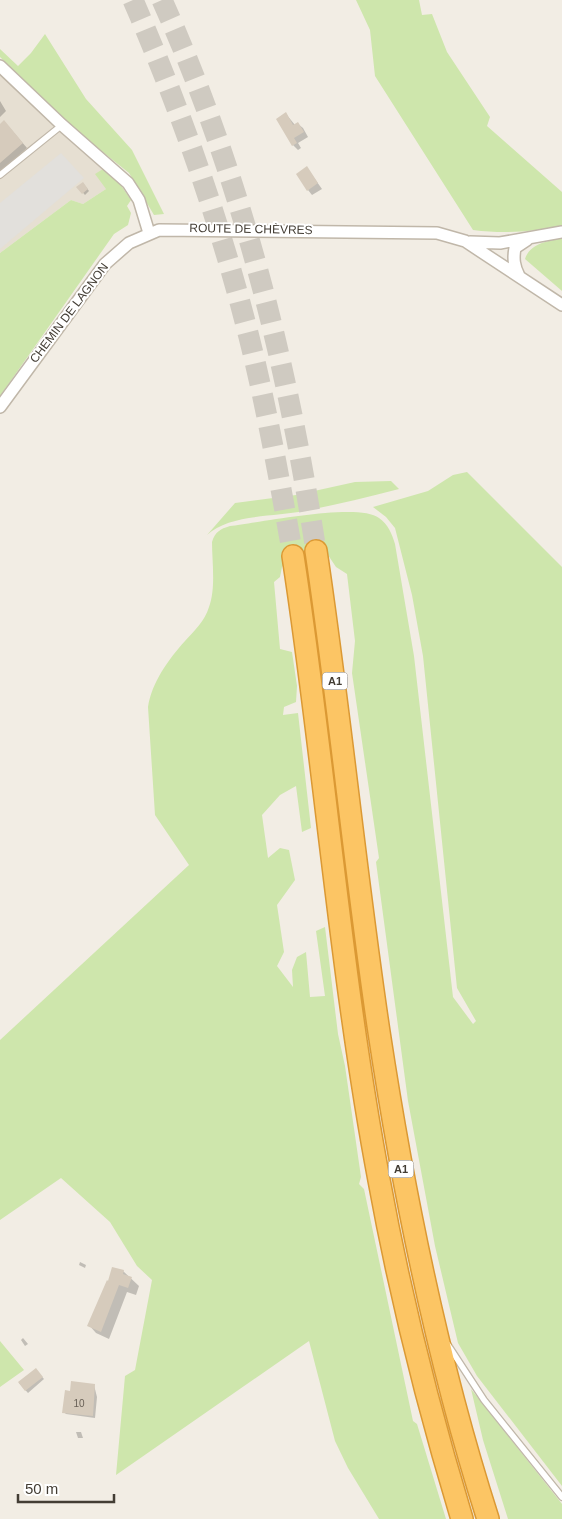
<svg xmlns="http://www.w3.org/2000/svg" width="562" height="1519" viewBox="0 0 562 1519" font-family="Arial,sans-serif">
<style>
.residential{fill:#e6dfd2}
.green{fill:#cee6ac}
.parking{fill:#e2e0dc}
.shadow{fill:#0003}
.building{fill:#d6cbbc}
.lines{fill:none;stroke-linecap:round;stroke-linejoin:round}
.highway-tunnel{stroke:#cfcac1;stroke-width:21;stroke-dasharray:21 11;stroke-linecap:butt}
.lane-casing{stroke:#c0b7a9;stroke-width:8}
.street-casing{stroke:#c0b7a9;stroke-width:14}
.highway-casing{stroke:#db9934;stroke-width:24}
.lane{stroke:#fff;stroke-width:5.5}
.street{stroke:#fff;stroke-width:11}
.highway{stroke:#fcc564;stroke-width:21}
.labels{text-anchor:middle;stroke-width:4;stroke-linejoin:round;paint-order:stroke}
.number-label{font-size:10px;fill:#686056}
.shield{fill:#fff;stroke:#7b7771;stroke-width:1}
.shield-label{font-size:11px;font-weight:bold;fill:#433d34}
.street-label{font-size:12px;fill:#433d34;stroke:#fff}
</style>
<rect width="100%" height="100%" fill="#f2ede4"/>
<path class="residential" d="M0,66L105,163L106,189L83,204L71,200L0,253Z"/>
<path class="green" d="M356,0H419L422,15L432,14L447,52L490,117L487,126L562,192V226C532,232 504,234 473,230L375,76L370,30Z
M45,34L86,99L132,150L164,214L154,215L129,173L79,133L0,57V49L18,66L31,53Z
M103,169L118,181L131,200L127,206L131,213L128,225L114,234L0,396V253L71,200L83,204L106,189L95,174Z
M562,238V291L525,259C530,243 549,241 562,238Z
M467,472L562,567V1486L477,1376L458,1343L435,1246L408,1101L376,862L379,858L352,673L355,641L347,574L336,567L324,549L305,561L302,558L288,559L282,567L280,577L274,582L280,649L292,652L297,686L296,702L284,707L283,715L298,713L311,828L302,832L296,786L280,795L262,815L268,858L280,848L289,850L295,880L277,905L284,952L277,966L293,987L292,970L297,957L306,952L310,997L325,996L316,931L325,927L338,1034L345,1066L361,1177L359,1184L364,1189L413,1421L417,1424L446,1519H379L348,1468L335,1441L309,1341L116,1475L125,1376L135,1370L152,1280L137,1266L110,1222L61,1178L0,1220V1040L189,865L155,815L148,707C152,682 168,660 185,641C194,631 205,621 209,607C216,588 212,562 212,542C215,532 220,529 230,526C259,523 358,502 379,518C388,524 392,534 395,544L414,656L453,997L473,1024L476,1021L457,988L423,656L412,595L395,528L386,517L373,507L428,491L453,475Z
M391,481L399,489C367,497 336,505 304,511C275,517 229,514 207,535L235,503L296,495L355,482Z
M0,1341L24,1370L0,1387Z
M471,1389L562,1504V1519H508L483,1440Z"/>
<path class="parking" d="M61,153L84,178L0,249V203Z"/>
<path class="shadow" d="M0,101L6,111L0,117Z
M286,114L295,125L298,124L303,128L308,137L298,143L301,148L298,150L293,145Z
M0,125L9,127L27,148L0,172Z
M307,168L322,189L312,195L308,190Z
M83,183L89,191L85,195L78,187Z
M80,1262L86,1265L85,1268L79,1265Z
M123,1271L139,1286L136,1295L127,1292L109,1339L96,1333L89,1325Z
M23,1338L28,1344L25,1346L21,1340Z
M36,1370L44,1379L28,1393L19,1383Z
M94,1385L97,1397L95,1418L66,1414L64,1412L71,1392Z
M76,1432H81L83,1438H78Z"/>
<path class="building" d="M286,112L293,125L298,122L304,132L294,138L297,143L292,146L276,119Z
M4,120L23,143L0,163V124Z
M307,166L318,183L307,191L296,174Z
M83,182L88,189L82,194L76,187Z
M112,1267L124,1270L123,1274L132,1277L128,1288L119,1285L101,1332L87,1326L107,1280L108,1281Z
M36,1368L43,1377L25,1391L18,1382Z
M71,1381L95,1384L93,1416L62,1413L65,1390L70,1391Z"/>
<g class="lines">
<path class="highway-tunnel" d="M133,0C180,109 220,221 249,337C267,409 280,483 293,556
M162,0C241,176 287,361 316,551"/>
<defs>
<path id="lane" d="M0,175L62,125
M448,1345L484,1400L562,1497"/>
<path id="street" d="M0,66L62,125L128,183L139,200L149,233
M470,242L500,243L562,232
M519,276C514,266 513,259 515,248L527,240
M0,407L105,264L129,243L159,230L437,233L465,241L562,305"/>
<path id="highway" d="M316,551C340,711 355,872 379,1032C404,1197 437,1360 488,1519
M293,556C325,764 340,974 379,1180C400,1295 428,1407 462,1519"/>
</defs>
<use href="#lane" class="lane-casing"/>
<use href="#street" class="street-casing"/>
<use href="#highway" class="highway-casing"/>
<use href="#lane" class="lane"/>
<use href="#street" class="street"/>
<use href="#highway" class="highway"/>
</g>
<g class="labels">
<g class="number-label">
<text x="79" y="1407">10</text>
</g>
<g class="shield">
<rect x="322.5" y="672.5" width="25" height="17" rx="4"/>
<rect x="388.5" y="1160.5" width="25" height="17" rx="4"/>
</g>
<g class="shield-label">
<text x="335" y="685">A1</text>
<text x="401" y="1173">A1</text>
</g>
<g class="street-label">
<text transform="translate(251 229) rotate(1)" y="4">ROUTE DE CHÈVRES</text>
<text transform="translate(69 313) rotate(-53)" y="4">CHEMIN DE LAGNON</text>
</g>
</g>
<path d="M18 1494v8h96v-8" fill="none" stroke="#433d34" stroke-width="2.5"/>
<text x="25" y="1494" font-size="15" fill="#433d34" stroke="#ffffff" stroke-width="4" paint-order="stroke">50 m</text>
</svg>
